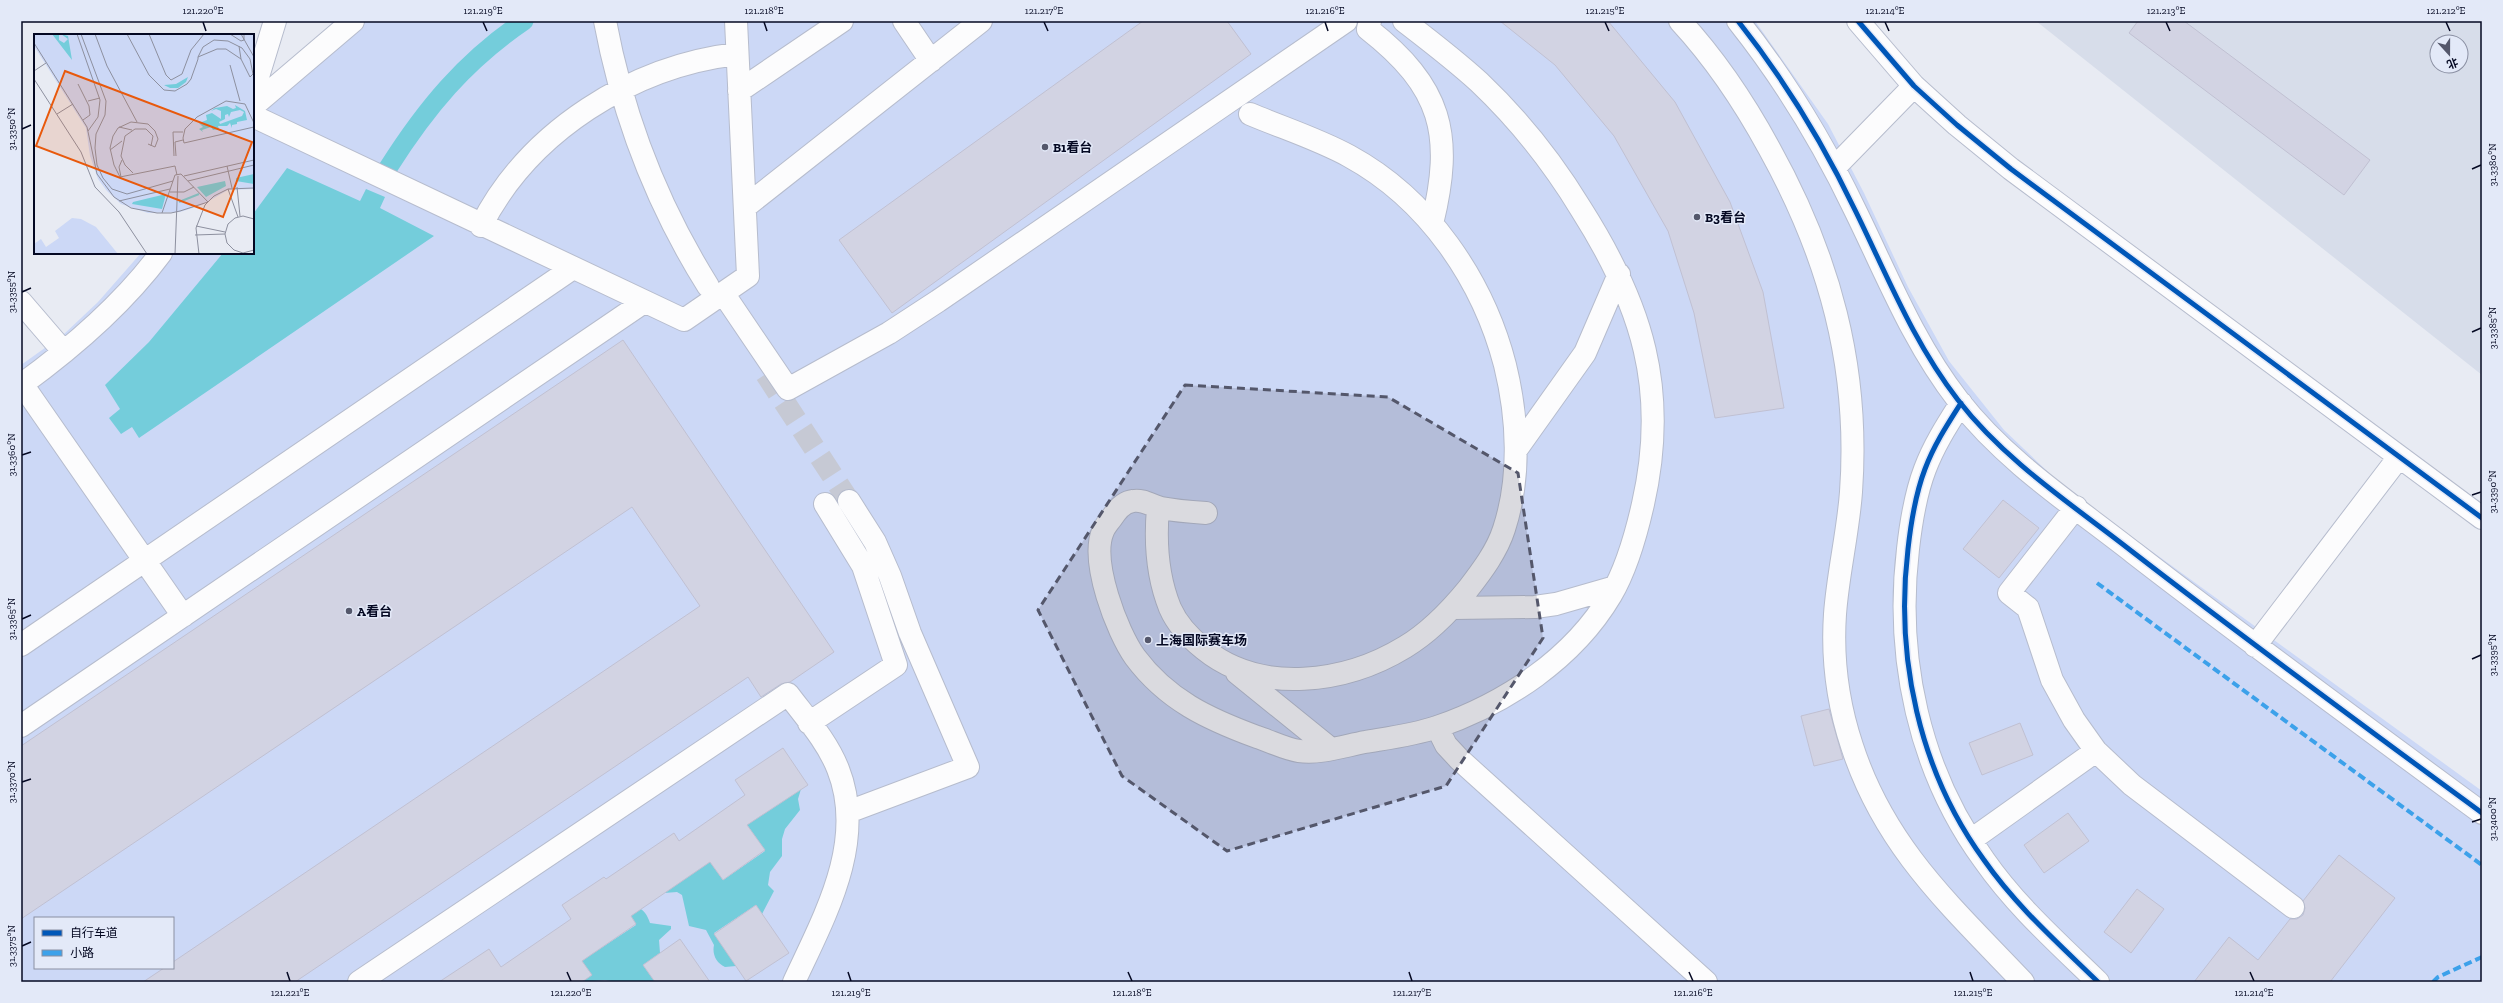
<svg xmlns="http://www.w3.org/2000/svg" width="2503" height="1003" viewBox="0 0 2503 1003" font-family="'Zilla Slab','Noto Sans SC',serif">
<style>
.built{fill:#d7ddea;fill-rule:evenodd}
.green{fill:#ccd8f6;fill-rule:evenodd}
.water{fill:#74cddb}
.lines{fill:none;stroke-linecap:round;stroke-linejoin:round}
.canal{stroke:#74cddb;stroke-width:19}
.building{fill:#d2d3e3;stroke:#c0c0d2}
.minor-tunnel{stroke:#c6c9d4;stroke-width:22;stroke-dasharray:22 11;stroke-linecap:butt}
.minor-casing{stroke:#b6bccd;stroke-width:24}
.minor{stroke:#fcfcfd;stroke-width:22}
.quiet{stroke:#3ca1ea;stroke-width:4;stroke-dasharray:8 4;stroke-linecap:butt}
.cycleway-casing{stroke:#e3e9f8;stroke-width:8}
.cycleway{stroke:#0057b8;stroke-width:5}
.marked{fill:#54576b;fill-opacity:0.2;stroke:#54576b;stroke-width:3;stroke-dasharray:8 5;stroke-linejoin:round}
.ticks{fill:none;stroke:#040822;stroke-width:1.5}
.poi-dot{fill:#54576b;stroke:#e3e9f8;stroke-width:1.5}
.labels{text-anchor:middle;stroke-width:3;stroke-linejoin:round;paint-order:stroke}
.poi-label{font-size:13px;font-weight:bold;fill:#040822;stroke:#e3e9f8;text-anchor:start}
.inset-river{fill:none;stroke:#74cddb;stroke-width:2}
.inset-road{fill:none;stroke:#8d909f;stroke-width:1}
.view{fill:#e8590c;fill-opacity:0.15;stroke:#e8590c;stroke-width:2}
.inset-edge{fill:none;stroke:#040822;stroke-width:2}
.neatline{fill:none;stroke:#040822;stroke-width:1.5}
.ticks-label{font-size:10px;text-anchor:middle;fill:#040822}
</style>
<rect width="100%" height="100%" fill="#e8ebf3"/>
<path class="built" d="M2036,21H2482V375ZM2437,42H2461V66H2437Z"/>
<path class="green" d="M334,21H1755L1828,124L1864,193L1908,287L1949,361L2004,430L2066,489L2482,791V982H21V365L63,335L98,302L141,253H253V108L302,52ZM35,918H173V968H35Z"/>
<path class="water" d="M287,168L360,201L366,189L385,197L380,208L434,236L139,438L132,427L121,434L109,418L120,409L105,385L149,342L223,253H253V214Z
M801,789L798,799L800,810L785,829L782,839V856L770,872L768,885L774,891L762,914L756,905L714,933L736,966L725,967C716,963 712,954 714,945L706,930L689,926L682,895L677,892L664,893L703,852L723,880L765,851L739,813Z
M619,899C634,906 645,906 650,923L671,926V929L659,940L660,953L643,965L655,982H618L605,980L582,982L573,948L595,952L636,925Z"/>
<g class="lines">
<path class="canal" d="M388,168C426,108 465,61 524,21"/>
</g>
<path class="building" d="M1143,21H1227L1251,54L892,313L839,240Z
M1500,21H1608L1675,102L1730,202L1763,292L1784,408L1715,418L1694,313L1668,231L1614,136L1555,65Z
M2138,21H2184L2370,160L2344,195L2129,33Z
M623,340L834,652L790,682L781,684L761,697L748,677L295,982H143L164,968H173V962L700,606L632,507L21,919V746Z
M2003,500L2039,528L1999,578L1963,549Z
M1829,709L1843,759L1814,766L1801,716Z
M2020,723L2033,755L1982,775L1969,743Z
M783,748L808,785L747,825L765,850L723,880L710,862L631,916L636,924L582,961L592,975L582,982H439L489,949L501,967L571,919L562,905L604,877L606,879L674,833L679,841L745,795L735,780Z
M2068,813L2089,841L2044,873L2024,845Z
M2339,855L2395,898L2330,982H2194L2229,937L2258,960L2290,919H2297L2303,915L2305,908L2303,901Z
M2137,889L2164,909L2131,953L2104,932Z
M756,905L789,953L746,981L714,934Z
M680,939L710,982H655L643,965Z"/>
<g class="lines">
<path class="minor-tunnel" d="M766,374L849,501"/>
<defs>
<path id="minor" d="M605,21C623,117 656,203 708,286
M904,21L931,61
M1370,21L1368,29C1442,87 1454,134 1432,224
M1680,21C1716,60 1744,102 1769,148C1829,256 1860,367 1851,492C1848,533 1838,573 1835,614C1832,658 1838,704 1852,746C1885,848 1952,907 2023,982
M1738,21C1784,79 1823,143 1855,210C1887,275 1913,342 1958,400C2006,462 2073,505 2134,553C2249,642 2365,727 2482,813
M1858,21L1914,86L1957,125L2011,169L2482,518
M739,91L842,21
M253,93L275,21
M253,106L353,21
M253,116L684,320L748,276L736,21
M1834,168L1914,86
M745,207L981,21
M481,226C529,131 633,66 737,54
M723,293L788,389L889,333L938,301L1346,21
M21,302L64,352
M22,384L183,616
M21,385C72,348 124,303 161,253
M1961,403C1947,425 1934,445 1925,469C1915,495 1911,522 1908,549C1895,657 1919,771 1984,860C2016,906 2058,943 2098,982
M1516,450L1585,353L1619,274
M2076,507L2009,593L2028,608L2052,680L2074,720L2096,751L2132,785L2293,907
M1158,508C1155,542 1157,576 1170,608C1177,624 1190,638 1204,649C1261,695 1346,683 1405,647C1430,632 1450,611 1468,589C1482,571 1497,551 1504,529C1521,477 1518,418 1505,365C1483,280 1428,199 1349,156C1318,139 1283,128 1250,114
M1206,513C1191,512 1176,511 1161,508C1152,506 1143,499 1133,501C1123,502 1116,511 1111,519C1109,521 1104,528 1103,531C1090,561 1117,632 1135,657C1167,700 1208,719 1257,737C1270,741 1285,749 1299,751C1320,754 1344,746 1365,742C1389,738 1414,735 1437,727C1506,703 1573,659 1611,595C1627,568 1636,535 1643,504C1669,390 1642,305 1581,209C1553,163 1518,119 1479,82C1455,60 1430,41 1404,21
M1453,608L1535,607L1556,604L1615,587
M21,645L573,268
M2255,646L2399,457
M1237,673L1331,749
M809,723L896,665L863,566L825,504
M21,726L644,302
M1437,727L1446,745L1459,759L1706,982
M848,812L968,767L910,633L890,576L875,542L849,501
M1971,840L2096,751
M359,982L788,694C806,718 827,741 838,769C867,842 824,917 794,982"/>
</defs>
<use href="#minor" class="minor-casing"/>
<use href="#minor" class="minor"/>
<path class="quiet" d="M2097,583L2482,865
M2433,982L2438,977L2482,957"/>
<defs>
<path id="cycleway" d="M1738,21C1784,79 1823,143 1855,210C1887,275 1913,342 1958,400C2006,462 2073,505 2134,553C2249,642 2365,727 2482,813
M1858,21L1914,86L1957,125L2011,169L2482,518
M1961,403C1947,425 1934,445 1925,469C1915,495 1911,522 1908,549C1895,657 1919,771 1984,860C2016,906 2058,943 2098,982"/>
</defs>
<use href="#cycleway" class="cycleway-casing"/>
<use href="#cycleway" class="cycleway"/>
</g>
<path class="marked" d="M1185,385L1388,397L1518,473L1543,638L1446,786L1227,851L1122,776L1038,610Z"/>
<path class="ticks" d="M203,22L206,31M483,22L487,31M764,22L767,31M1044,22L1048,31M1325,22L1328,31M1605,22L1609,31M1885,22L1889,31M2166,22L2170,31M2446,22L2450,31M22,129L31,125M2472,169L2481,165M22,292L31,288M2472,332L2481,328M22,455L31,452M2472,495L2481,492M22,619L31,615M2472,659L2481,655M22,782L31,779M2472,822L2481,819M22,946L31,942M287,972L290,981M567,972L571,981M848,972L851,981M1128,972L1132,981M1409,972L1412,981M1689,972L1693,981M1970,972L1973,981M2250,972L2254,981"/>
<g class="poi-dot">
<circle cx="1045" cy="147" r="4"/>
<circle cx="1697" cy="217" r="4"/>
<circle cx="349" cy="611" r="4"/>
<circle cx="1148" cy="640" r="4"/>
</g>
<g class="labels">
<g class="poi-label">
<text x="1053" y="152">B1看台</text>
<text x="1705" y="222">B3看台</text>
<text x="357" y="616">A看台</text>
<text x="1156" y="645">上海国际赛车场</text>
</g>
</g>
<g transform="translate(34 34)">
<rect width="220" height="220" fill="#e8ebf3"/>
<path d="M0,0H220V155L194,156L168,171L146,178L114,179L87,170L73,157L64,145L56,122L52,94L0,12ZM38,184L47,185L62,193L84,220H0V210L7,205L12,213L25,204L21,197Z" fill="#ccd8f6"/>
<path d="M18,0H25V6L30,9L34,5L27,0L34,2L38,26ZM154,43L152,48L144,54H136L130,51L142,50ZM201,71L211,77L213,86L203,88V90L198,91V94L196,89L193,92H184L185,95L179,96L177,93L168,96L169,98L165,95L169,93L165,89L173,86L172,81L178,79L187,85V77L182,75L177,77L181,74L193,72L199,75L202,74ZM206,76L210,78L208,82L186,90L185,88L191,85V81L194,80L195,83L197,78ZM220,140V150L202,147V144ZM191,147L192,152L172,163L163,153ZM132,160L128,175L98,170L99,168Z" fill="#74cddb" fill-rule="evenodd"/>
<path class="inset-river" d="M145,168L165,160"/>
<path class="inset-road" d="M43,0L66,66L64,83L54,97M47,0L72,67L71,81L62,100L61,114L63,131L69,144L78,155L93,160L139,147M61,0L73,32L103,88M93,0L115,41L130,56L141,57L153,50L157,45L158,42L163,28L164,25V23L169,13L180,6L194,7L208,14L216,25L219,40L216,43L207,25L192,15H183L164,23M115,0L132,41L137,46L148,40L157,16L170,0M196,0L207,7L210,6V0M207,0L220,23M0,9L53,93L63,140L80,163L97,174L123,179H137L146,177L174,168L147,140L141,141L128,179M205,12L207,25M196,31L206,67M0,37L12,29M0,45L47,118L61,153L85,178L113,220M44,50L55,72L56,81L49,86M54,67L66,64M23,80L39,70M220,89L211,70L192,67L163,83L151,95L149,104L150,109L220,93M85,93L98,96M114,110L121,113L124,105L121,97L114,90L97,88L84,94L79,102L76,114L80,131L86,143L141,132L143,141M76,116L88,107M140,122L139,98H149M142,122L141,108L149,106M193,132L198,154M99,139L91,131L87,122L91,102L101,95H112L119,102L117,112M150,142L220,126M87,143L85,133L88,126M154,147L220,131M203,153L206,182M194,155L204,183M136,158H150L160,153M85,167L136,155M220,185L209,182L201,184L194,190L191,200L193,209L200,216L209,219L220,216M162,192L191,198M161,201L191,200M141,220L144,142M165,220L162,194L171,171L180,162L194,155L220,154"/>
<path class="view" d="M31,37L218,108L189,183L2,112Z"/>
<rect width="220" height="220" class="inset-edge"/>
</g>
<rect width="2503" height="1003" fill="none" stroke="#e3e9f8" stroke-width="44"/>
<rect x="34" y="917" width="140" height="52" fill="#e3e9f8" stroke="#8a8fa2"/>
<rect x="42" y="930" width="20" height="6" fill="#0057b8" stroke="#8a8fa2"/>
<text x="70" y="937" font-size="12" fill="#040822">自行车道</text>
<rect x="42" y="950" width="20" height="6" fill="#3ca1ea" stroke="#8a8fa2"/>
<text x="70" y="957" font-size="12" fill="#040822">小路</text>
<g transform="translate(2449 54) rotate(159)"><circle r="19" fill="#e3e9f8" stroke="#8a8fa2"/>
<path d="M0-3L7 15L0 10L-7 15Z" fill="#54576b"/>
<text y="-6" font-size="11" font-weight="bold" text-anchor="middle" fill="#040822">北</text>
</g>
<rect x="22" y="22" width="2459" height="959" class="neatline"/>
<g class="ticks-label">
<text x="203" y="14">121.220°E</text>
<text x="483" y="14">121.219°E</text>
<text x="764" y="14">121.218°E</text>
<text x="1044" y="14">121.217°E</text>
<text x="1325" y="14">121.216°E</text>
<text x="1605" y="14">121.215°E</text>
<text x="1885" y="14">121.214°E</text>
<text x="2166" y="14">121.213°E</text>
<text x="2446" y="14">121.212°E</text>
<text transform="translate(11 129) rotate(-90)" y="4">31.3350°N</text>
<text transform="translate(2492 165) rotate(-90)" y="4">31.3380°N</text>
<text transform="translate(11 292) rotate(-90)" y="4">31.3355°N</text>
<text transform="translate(2492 328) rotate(-90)" y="4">31.3385°N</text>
<text transform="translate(11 455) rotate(-90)" y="4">31.3360°N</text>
<text transform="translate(2492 492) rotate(-90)" y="4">31.3390°N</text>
<text transform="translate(11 619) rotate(-90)" y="4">31.3365°N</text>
<text transform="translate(2492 655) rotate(-90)" y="4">31.3395°N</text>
<text transform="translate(11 782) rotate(-90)" y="4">31.3370°N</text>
<text transform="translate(2492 819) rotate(-90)" y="4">31.3400°N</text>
<text transform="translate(11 946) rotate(-90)" y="4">31.3375°N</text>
<text x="290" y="996">121.221°E</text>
<text x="571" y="996">121.220°E</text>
<text x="851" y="996">121.219°E</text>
<text x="1132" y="996">121.218°E</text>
<text x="1412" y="996">121.217°E</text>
<text x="1693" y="996">121.216°E</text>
<text x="1973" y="996">121.215°E</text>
<text x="2254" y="996">121.214°E</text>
</g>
</svg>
